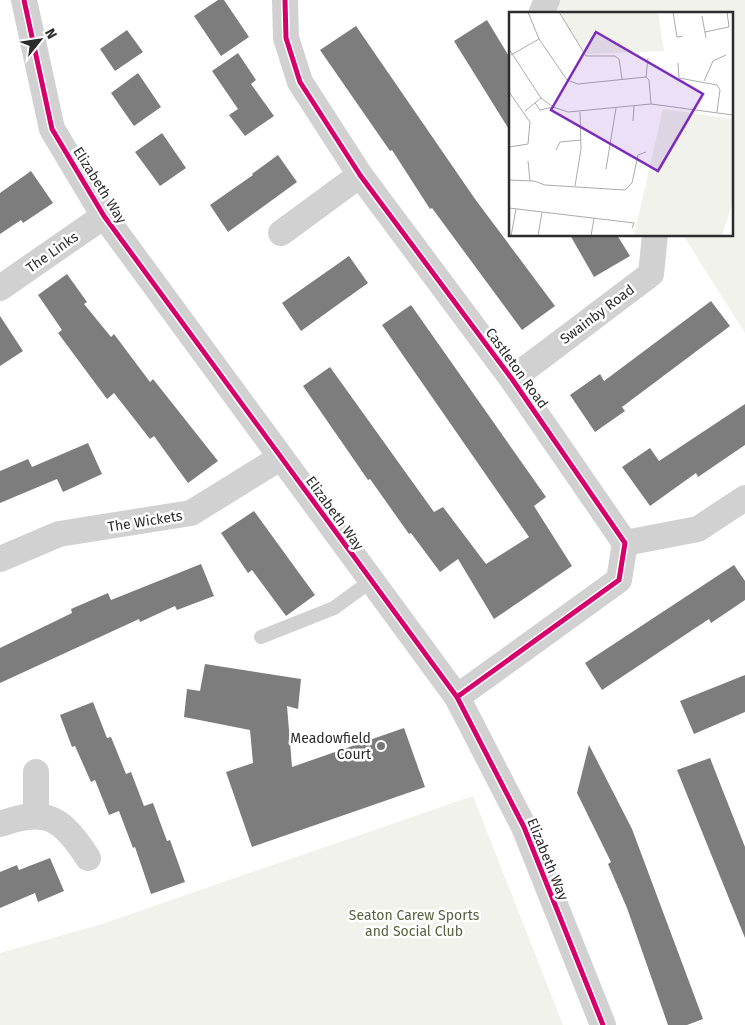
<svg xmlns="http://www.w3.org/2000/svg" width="745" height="1025" viewBox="0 0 745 1025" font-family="'Fira Sans',sans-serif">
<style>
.green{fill:#f0f2eb}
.building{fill:#7d7d7d}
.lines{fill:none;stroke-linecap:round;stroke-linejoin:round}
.lane{stroke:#d1d1d1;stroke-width:14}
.street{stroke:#d1d1d1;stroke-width:26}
.cycleway-casing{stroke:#fff;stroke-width:8}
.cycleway{stroke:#d6006c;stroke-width:5}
.poi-dot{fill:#767676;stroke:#fff;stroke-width:2}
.labels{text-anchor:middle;stroke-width:5;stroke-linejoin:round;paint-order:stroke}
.street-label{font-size:14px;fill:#2c2c2c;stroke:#fff}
.poi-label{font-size:14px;fill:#2c2c2c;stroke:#fff;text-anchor:end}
.park-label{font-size:14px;fill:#56623f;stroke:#fff}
.inset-road{fill:none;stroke:#ababab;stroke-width:1}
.view{fill:#7b2cbf;fill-opacity:0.15;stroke:#7b2cbf;stroke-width:2.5}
.inset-edge{fill:none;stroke:#2c2c2c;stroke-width:2.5}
</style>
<rect width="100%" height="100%" fill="#fff"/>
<path class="green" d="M560,0H745V333L683,235H731V14H554Z
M473,796L563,1025H0V953L102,924Z"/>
<path class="building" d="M218,0H224L249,37L221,56L194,16Z
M487,20L510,58V131L454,41Z
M356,26L475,199L555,306L522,330L432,208L430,209L392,150L390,151L320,50Z
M127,30L143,52L115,71L100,49Z
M238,53L256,80L251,84L274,116L245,136L229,115L238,109L212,71Z
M138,73L161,107L134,126L111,93Z
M162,133L186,168L160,186L135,152Z
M278,155L297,182L228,232L210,205L253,175L252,174Z
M31,171L53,203L23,223L21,220L0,234V193Z
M570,235H617L630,256L594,277Z
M349,256L368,283L301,331L282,303Z
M67,274L87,302L84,304L111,337L114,334L150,382L153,379L218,461L188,483L154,436L150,439L114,393L107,399L58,333L62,330L38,295Z
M711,301L730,326L622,407L625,411L595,432L570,395L600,374L604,381Z
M411,305L546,497L534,506L572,566L494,619L458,559L440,572L411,533L409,534L370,479L368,480L303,386L330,367L434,512L443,507L486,564L529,537L382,325Z
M0,316L23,351L0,366Z
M745,404V445L698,477L696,473L650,506L622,467L650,448L659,461Z
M88,443L102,474L63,492L57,479L0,503V471L28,459L32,467Z
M254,511L315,595L286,616L252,570L248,573L221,533Z
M201,564L214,596L177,610L175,606L140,622L139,619L0,683V648L72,613L71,609L108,593L111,600Z
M734,565L745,581V600L711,623L709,619L602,690L585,663Z
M205,664L301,679L298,709L287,706L292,767L404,728L425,787L252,847L226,772L253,763L250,730L184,717L187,689L200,691Z
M745,675V712L694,734L680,701Z
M93,702L107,738L111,737L126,774L131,772L144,806L153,803L167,841L170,840L185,882L151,894L135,847L133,848L119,811L109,815L95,780L91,782L75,746L72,747L60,715Z
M589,745L632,829L703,1019L687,1025H668L627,908L608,864L611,862L577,793Z
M710,758L745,847V938L677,770Z
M50,858L64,891L38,902L35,893L0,908V872L17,865L19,870Z"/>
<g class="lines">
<path class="lane" d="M261,637L334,608L371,581"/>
<path class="street" d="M24,0L52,129L104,216L457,697L524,827L603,1025
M285,0L286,38L300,82L360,175L512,379L625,543L619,580L457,697
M541,14L547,0
M281,233L360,175
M0,288L104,216
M512,379L651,274L655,235
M625,543L698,529L745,498
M0,559L59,534L191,513L280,458
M36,772V814
M0,824C47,807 62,818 88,858"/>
<defs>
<path id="cycleway" d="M24,0L52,129L104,216L457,697L524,827L603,1025
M285,0L286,38L300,82L360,175L512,379L625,543L619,580L457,697"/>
</defs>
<use href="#cycleway" class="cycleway-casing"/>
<use href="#cycleway" class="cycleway"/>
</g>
<circle class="poi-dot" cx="381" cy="746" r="5"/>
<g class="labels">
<g class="street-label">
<text transform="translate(100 185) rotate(58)" y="5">Elizabeth Way</text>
<text transform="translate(52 252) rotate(-35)" y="5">The Links</text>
<text transform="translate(597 314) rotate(-37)" y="5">Swainby Road</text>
<text transform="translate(517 368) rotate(54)" y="5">Castleton Road</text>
<text transform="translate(335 513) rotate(54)" y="5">Elizabeth Way</text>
<text transform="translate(145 521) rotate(-9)" y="5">The Wickets</text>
<text transform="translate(548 859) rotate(68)" y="5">Elizabeth Way</text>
</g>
<g class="poi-label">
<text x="371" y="743">Meadowfield<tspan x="371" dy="16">Court</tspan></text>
</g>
<g class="park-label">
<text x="414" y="920">Seaton Carew Sports<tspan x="414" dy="16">and Social Club</tspan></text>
</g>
</g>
<g transform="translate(509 12)">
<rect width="224" height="224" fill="#fff"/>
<path d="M52,0H149L155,39L78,42L57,13ZM154,97L224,107V189L213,224H125Z" fill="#f0f2eb"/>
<path class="inset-road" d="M19,0L30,27L58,68L69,72L137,65L140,68L142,92M50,0L77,44H106L110,47L113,67M164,0L168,25L174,24M193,4L197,26M196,20L220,15L218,0M0,37L32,86L44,95L59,100L142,92L224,103M2,43L30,27M169,51L170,66L208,73L211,78L208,100M137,65L139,46M195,69L204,49L217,43M0,80L21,110L19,132L0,135M26,91L31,98L44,95M16,99L32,86M124,109L125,94M47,138L51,130L72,128M19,149L21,169M97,157L107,96M0,168L25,169L36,173M36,173L116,178L123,171L129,143L137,140M66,174L72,137L71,100M0,196L125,211L123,216M2,224L7,197M29,224L33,200M82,224L85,206"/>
<path class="view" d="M87,20L194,82L149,159L42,98Z"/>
<rect width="224" height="224" class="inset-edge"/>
</g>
<g transform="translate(40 40) rotate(60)" stroke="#ffffff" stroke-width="4" paint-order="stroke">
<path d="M0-4L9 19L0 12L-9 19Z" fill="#2c2c2c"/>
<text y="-8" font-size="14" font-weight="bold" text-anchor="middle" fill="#2c2c2c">N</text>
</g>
</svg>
